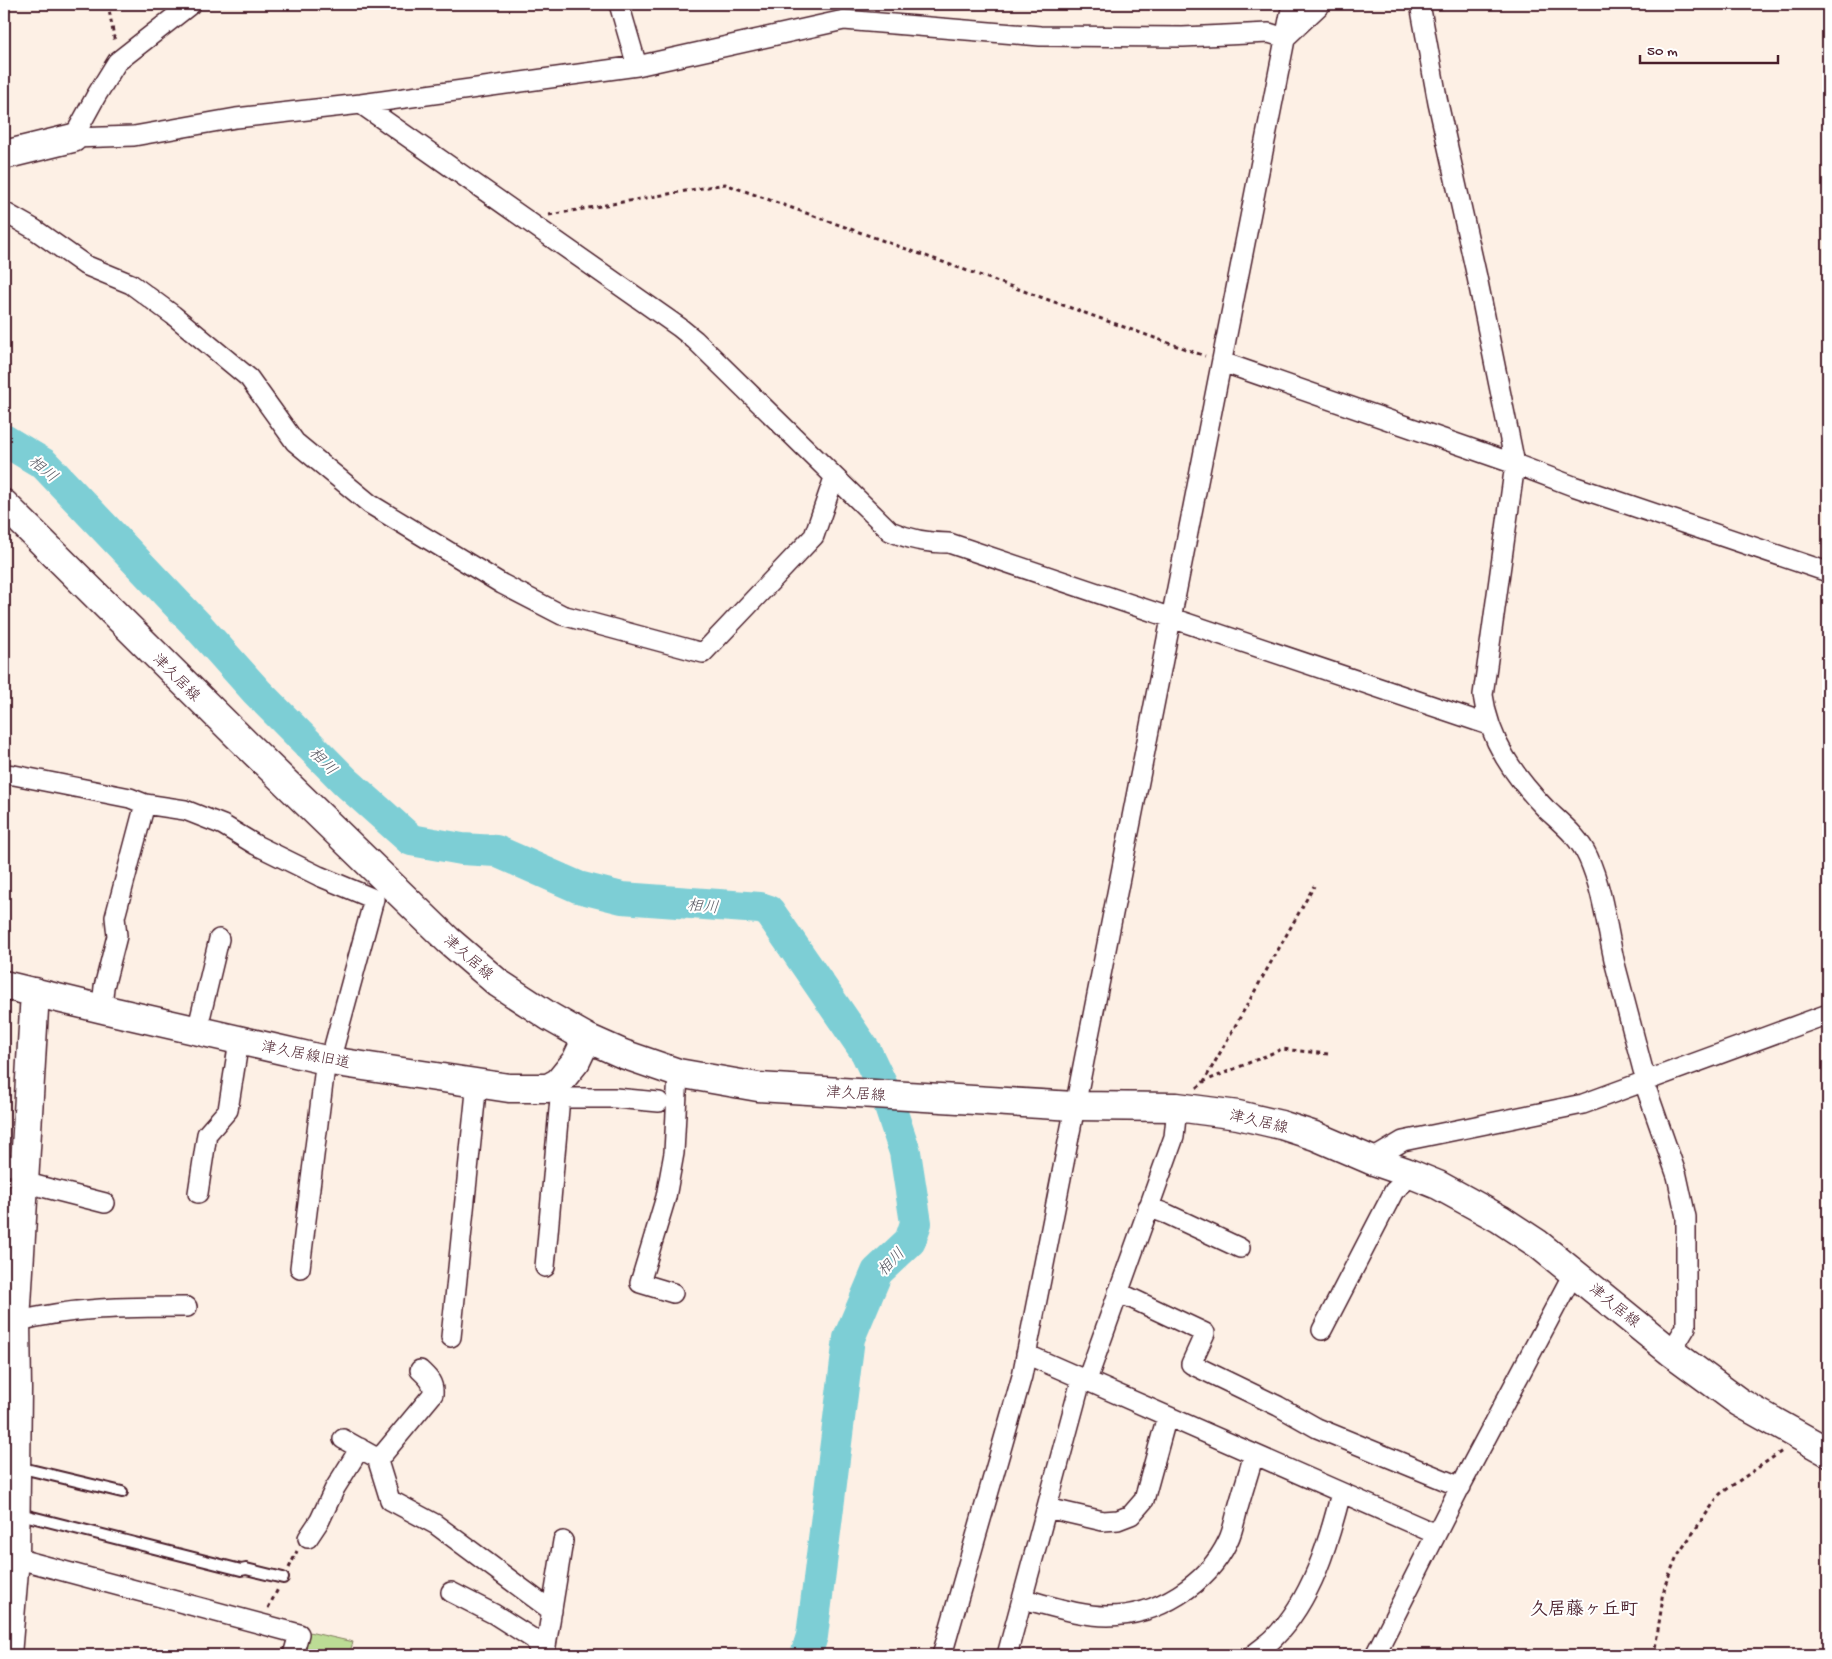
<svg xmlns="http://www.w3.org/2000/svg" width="1832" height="1659" viewBox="0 0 1832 1659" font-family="'Gochi Hand','Klee One',sans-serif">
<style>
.green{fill:#bcdc95;stroke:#837e60}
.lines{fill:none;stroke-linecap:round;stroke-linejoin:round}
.river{stroke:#7dced5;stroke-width:32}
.lane-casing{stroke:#4a1f2b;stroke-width:14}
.street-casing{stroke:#4a1f2b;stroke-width:22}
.secondary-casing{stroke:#4a1f2b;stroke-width:31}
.path{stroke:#4a1f2b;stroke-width:3;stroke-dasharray:4 4;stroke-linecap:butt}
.lane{stroke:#fff;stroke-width:10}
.street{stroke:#fff;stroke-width:19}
.secondary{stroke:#fff;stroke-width:28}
.labels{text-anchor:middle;stroke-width:4;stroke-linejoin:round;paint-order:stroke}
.street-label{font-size:15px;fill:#4a1f2b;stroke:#fff}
.water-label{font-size:16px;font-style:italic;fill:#5c5c66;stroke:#fff}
.quarter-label{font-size:18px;font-weight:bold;fill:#4a1f2b;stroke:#fff}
</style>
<rect width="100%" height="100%" fill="#fdf0e5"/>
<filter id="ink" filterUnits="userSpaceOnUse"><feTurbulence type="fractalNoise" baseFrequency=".02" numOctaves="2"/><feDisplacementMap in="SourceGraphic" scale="10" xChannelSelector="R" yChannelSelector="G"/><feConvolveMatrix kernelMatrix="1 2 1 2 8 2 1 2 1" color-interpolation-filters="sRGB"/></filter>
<g filter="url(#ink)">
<path class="green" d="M309,1632L353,1642L349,1655H333L304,1649Z"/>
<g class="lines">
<path class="river" d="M4,440L44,464L197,625L257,692L346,782L411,840L462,849L496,851L578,887L622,898L760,908L769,911L866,1052L885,1092L905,1152L916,1223L910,1241L877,1272L849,1338L812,1636L806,1655"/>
<defs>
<path id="lane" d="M18,1467L122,1492
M16,1513L241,1570L246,1569L283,1578"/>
<path id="street" d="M619,4L637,66
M1420,4L1438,103L1477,277L1515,464L1483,695C1489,741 1514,776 1546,809C1562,824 1579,837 1588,857C1603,890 1607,929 1615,964C1624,999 1634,1035 1643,1070L1649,1080
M1285,38L1321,4
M361,104L679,327L695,340L890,531C910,540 927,543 949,543L1489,725
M73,138L134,136L236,118L361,104L637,66L844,20L1040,36L1183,37L1269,33L1285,38
M73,138L96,96L117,62L191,4
M4,212L34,229L85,265L131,284L173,315L249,378L295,442L370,504L502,584L562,615L703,653L814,536L834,478
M1222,362L1515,464L1573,486L1828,572
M4,774L14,775L130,798L145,804L185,810L223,825L256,845L319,876L374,899L330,1061
M107,1010L103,997L104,987L117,936L115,917L145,804
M197,1031L219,939
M1644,1082L1677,1176L1686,1217V1327L1671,1352
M560,1098H615L659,1102
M1371,1160L1403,1141L1583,1104L1828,1014
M4,1165L24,1167
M23,1182L105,1203
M198,1193L207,1134L228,1110L239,1041
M1148,1207L1167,1214L1240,1248
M4,1236L21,1241
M545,1267L560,1098L559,1082
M300,1268L326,1059
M1118,1292L1205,1333L1191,1364L1278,1406L1317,1428L1461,1487
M673,1293L640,1283L666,1197L674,1153L678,1073
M16,1322C71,1307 129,1307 187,1307
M1322,1330L1394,1191L1413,1174
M451,1337L477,1082
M1026,1354L1436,1534
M1087,1380L1174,1137L1177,1107
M343,1439L377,1458L390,1500L435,1524L552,1611
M377,1458L384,1453L433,1394C434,1382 427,1377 420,1370
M1047,1508L1103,1521L1118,1520L1131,1515L1144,1500L1167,1416
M308,1538L320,1520L335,1488L360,1448
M15,1558L299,1634L293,1655
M451,1592L494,1614L535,1640L541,1655
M1023,1599C1051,1606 1080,1616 1108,1616C1157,1616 1207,1585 1228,1541C1233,1531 1235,1519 1238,1508C1243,1490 1249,1472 1254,1454
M540,1653L546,1646L563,1541
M942,1655L1022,1376L1292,4
M1007,1655L1082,1377
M1253,1655C1260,1649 1268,1644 1274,1638C1312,1599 1328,1544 1341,1493
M1375,1655L1459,1489L1574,1272"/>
<path id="secondary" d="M4,155L73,138
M4,504L247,745L448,940L498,983L550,1017L587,1038L623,1054L678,1073L758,1087L1074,1106L1177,1107L1238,1115L1281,1125L1315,1136L1371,1160L1406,1172L1438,1185L1500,1219L1538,1244L1671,1352L1739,1402L1828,1452
M4,985L107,1010L330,1061L509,1088H548L559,1082L576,1061L587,1038
M7,1655L15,1558L17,1389L16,1322L35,992"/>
</defs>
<use href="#lane" class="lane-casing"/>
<use href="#street" class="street-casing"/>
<use href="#secondary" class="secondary-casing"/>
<path class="path" d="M108,4L115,43
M549,215L725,184L1205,356
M1203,1082L1282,1049L1328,1054
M1197,1088L1203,1083L1314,886
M289,1568L297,1551
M268,1608L278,1589
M1654,1655L1665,1585L1677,1556L1720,1494L1782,1451"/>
<use href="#lane" class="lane"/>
<use href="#street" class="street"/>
<use href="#secondary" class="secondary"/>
</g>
</g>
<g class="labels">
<g class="street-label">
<text transform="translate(177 677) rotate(45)" y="5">津久居線</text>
<text transform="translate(469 957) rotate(41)" y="5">津久居線</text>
<text transform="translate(306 1054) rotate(11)" y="5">津久居線旧道</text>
<text transform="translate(856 1093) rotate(4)" y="5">津久居線</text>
<text transform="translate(1259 1121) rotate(13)" y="5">津久居線</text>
<text transform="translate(1615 1305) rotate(39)" y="5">津久居線</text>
</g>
<g class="water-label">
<text transform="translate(44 468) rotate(39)" y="6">相川</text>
<text transform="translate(324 760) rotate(46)" y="6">相川</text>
<text transform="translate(703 905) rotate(5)" y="6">相川</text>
<text transform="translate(890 1261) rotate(-46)" y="6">相川</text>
</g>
<g class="quarter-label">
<text x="1584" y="1614">久居藤ヶ丘町</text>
</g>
</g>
<rect width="1832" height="1659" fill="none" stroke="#fff" stroke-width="20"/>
<rect x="10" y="10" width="1812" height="1639" fill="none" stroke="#4a1f2b" stroke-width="2" filter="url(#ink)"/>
<path d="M1640 55v8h138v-8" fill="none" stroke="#4a1f2b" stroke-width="2.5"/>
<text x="1647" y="55" font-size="15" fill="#4a1f2b" stroke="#ffffff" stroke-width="4" paint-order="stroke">50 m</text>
</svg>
